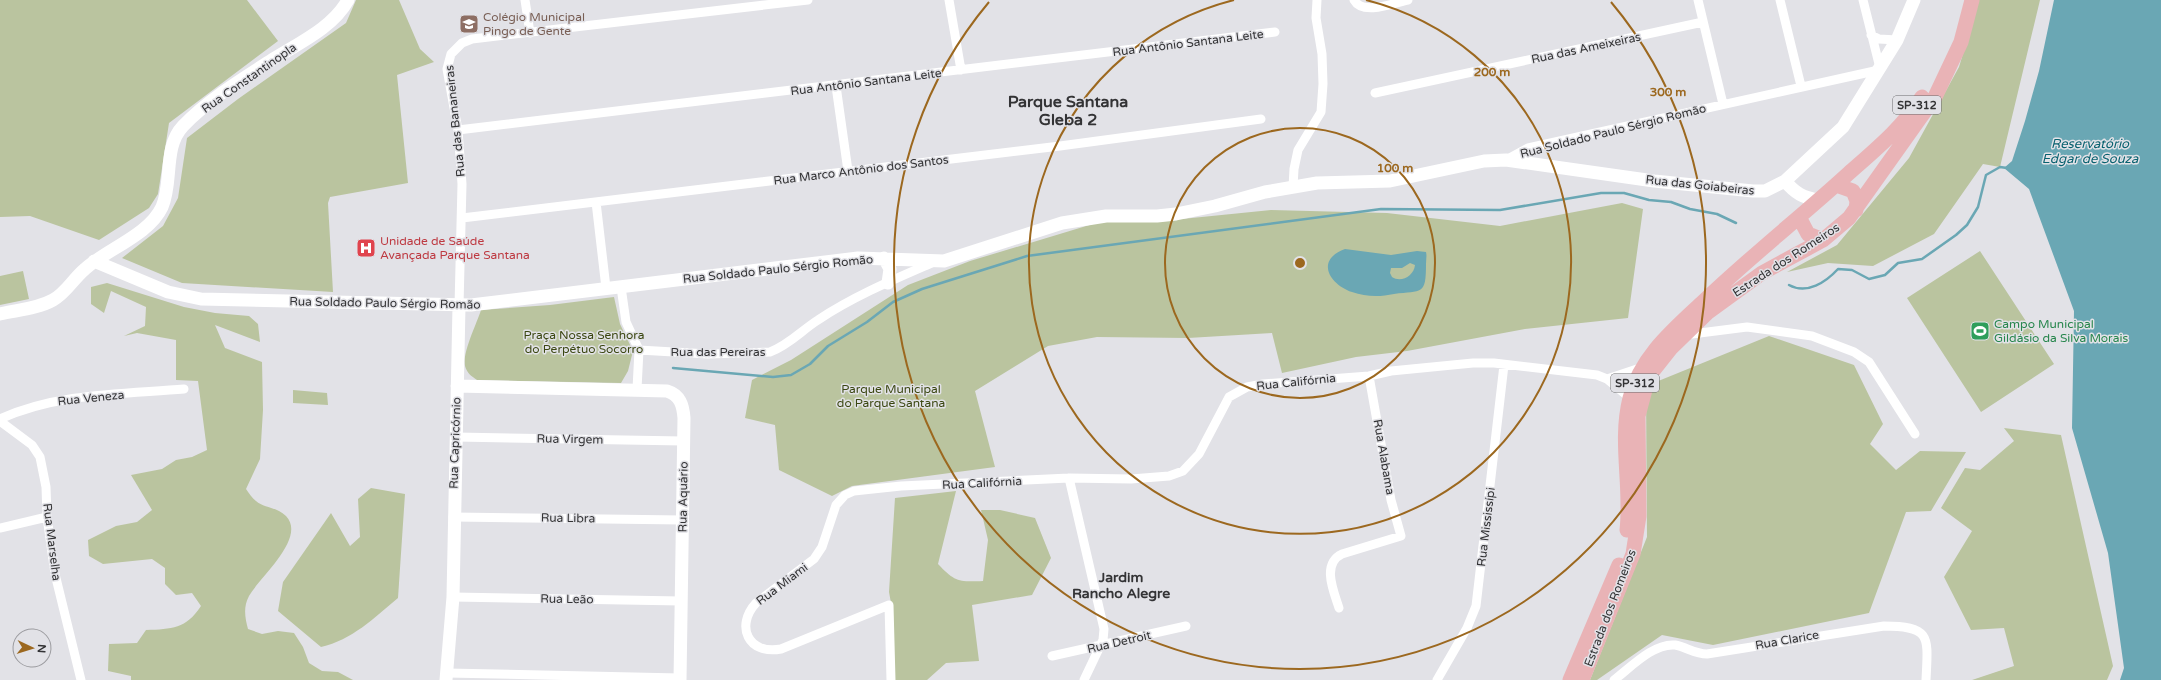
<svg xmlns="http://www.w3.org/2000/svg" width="2161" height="680" viewBox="0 0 2161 680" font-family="'Varela Round',sans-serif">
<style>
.green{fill:#bac49f}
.water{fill:#6aa7b4;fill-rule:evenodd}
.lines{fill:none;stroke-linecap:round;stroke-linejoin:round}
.stream{stroke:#6aa7b4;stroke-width:2.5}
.street{stroke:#fff;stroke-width:9}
.secondary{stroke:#fff;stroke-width:13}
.primary{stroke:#e9b3b6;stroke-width:15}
.ring{fill:none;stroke:#9c681f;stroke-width:2}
.labels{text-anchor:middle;stroke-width:3;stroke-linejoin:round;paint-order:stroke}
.shield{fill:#e2e2e7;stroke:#68686a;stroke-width:1}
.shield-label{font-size:11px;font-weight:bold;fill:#333335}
.education-label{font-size:12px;fill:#785e54;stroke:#e2e2e7;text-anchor:start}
.street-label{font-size:12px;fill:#333335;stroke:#e2e2e7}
.health-label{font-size:12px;fill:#be3a42;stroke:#e2e2e7;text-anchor:start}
.leisure-label{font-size:12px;fill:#27864d;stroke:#e2e2e7;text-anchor:start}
.park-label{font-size:12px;fill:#3b4711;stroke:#e2e2e7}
.water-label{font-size:13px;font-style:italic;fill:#08616f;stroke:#e2e2e7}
.quarter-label{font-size:14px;font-weight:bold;fill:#333335;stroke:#e2e2e7}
.district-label{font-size:16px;font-weight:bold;fill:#333335;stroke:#e2e2e7}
.centre{fill:#9c681f;stroke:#e2e2e7;stroke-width:2}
.ring-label{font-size:12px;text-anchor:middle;font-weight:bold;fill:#9c681f;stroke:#e2e2e7;stroke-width:3;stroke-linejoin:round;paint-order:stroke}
</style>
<rect width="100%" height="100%" fill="#e2e2e7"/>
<path class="green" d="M0,0H247L278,41L169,123L158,194L149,208L99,240L30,216L0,217Z
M356,0H399L420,49L434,62L397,75L408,183L330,197L328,203L333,292L182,283L122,258L163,226L178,198L187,138L238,99L346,23Z
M1979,0H2040L2000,167L1983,164L1934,234L1873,266L1828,263L1787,272L1837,245L1909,158L1959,67Z
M1622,203L1643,209L1628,318L1525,329L1407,351L1356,357L1282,373L1272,333L1188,338L1097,337L1048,346L975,391L995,467L852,486L832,496L779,470L775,425L745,418L752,380L791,360L908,285L970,261L1106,220L1182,219L1271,210L1387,213L1500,226Z
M1980,251L2054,364L1981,412L1907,298Z
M23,271L29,299L0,305V276Z
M107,283L184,307L215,313L249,316L258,324L260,342L215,325L225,348L262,362L263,410L260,459L246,489C249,493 252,498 256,501C264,508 277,507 286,516C307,538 259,578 249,596C243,607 245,618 248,629L262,634L278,631L294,633L303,647L309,663L322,671L338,672L353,680H131V676L108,671L109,644L137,643L146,630C172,629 186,629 201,606L192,593L176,595L165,584V568L152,559L103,564L89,556L88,540L116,526L137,522L152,510L131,475L162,469L176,460L192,457L207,450L198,381L176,380V340L137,333L124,336L145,326L146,307L111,291L104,313L91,304V287Z
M614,297L620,324L633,351L628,371L621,383L477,380C471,376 467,373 465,366C462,353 477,323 481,310L550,305Z
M1769,336L1854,365L1883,424L1870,444L1896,470L1920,451L1966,452L1931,511L1906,512L1869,613L1713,645L1662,635L1597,680H1590L1647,537L1646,386Z
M293,390L327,393L328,405L293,403Z
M2004,428L2061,435L2113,666L2107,680H1972L2014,666L2004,628L1971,630L1944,577L1972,531L1941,508L1965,468L1980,470L2014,441Z
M371,488L405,494L398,598C374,618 352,640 321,647L278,611L283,582L331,513L350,546L360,537L358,499Z
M956,491L938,564C955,582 959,582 983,581L988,540L981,510H1000L1035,518L1051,558L1032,595L972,605L979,661L946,663L927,680H894L893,614L889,592L895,498Z"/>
<path class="water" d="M2054,0H2161V680H2120L2124,668L2108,553L2072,428L2074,311L2029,189L2004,168L2012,161L2025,121L2039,71Z
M1345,249L1391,255L1417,251L1426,252C1427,256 1426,260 1426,264C1426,296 1422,290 1394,294C1380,297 1366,297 1352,292C1329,284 1315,260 1345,249ZM1410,263L1415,265C1414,276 1401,283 1392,277L1390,273L1391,268H1402Z"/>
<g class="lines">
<path class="stream" d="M1789,285C1807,295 1826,282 1838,269L1852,270L1869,279L1885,275L1898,263L1922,259L1956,235L1967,225L1978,207L1986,175L2000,167L2007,168
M673,368L773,377L791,375L810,364L828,346L867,322L893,302L922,289L1027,256L1381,209L1500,210L1601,193H1624L1649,200L1671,202L1690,209L1717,214L1736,223"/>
<path class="street" d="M525,0L530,33
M949,0L961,70
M1354,0C1363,16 1394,3 1408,0
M1698,0L1723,104
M1780,0L1801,86
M1863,0L1880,68
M1871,35L1879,39L1897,40
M836,86L848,171
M1375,93L1703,22
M458,130L1275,32
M1506,160L1528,148L1879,70
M1293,187L1294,169L1298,150L1321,112L1323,84L1322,54L1316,18L1317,0
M596,202L606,288
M462,218L1060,146L1261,119
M621,287L626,322L639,350L637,389
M459,306L462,184L458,130L447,69L451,54L462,43L472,39L808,0
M1684,335L1747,327L1812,336L1854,352L1869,362L1915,434
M639,350L708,354L770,352C789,345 802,330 818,320C854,296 895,279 934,262
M1607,379L1643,367
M0,419C56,393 123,394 184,389
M0,421L32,445L40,457L46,487L47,517L55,574L81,680
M456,437L683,441
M1069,478L1104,629L1103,640L1084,680
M453,517L682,520
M0,528L47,517
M453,597L681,601
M1339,608C1334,592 1321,564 1342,554L1401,536L1391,500L1369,376
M1052,656L1186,626
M447,673L680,678
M891,680L889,605L781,649C748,655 735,626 756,603L814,559L822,547L836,505L845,495L854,491L901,486L1069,478L1131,479L1169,476L1183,471L1199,454L1229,397L1247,387L1263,384L1369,376L1391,371L1473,363H1494L1597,375L1607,379L1630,398
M1437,680L1467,628L1476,606L1504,365
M1614,680C1630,668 1653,643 1675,645C1686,647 1695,654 1707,654L1884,626C1932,626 1928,637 1926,680"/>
<path class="secondary" d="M1785,181C1795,193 1803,198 1819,200
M884,258L890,269L888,283
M94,261L168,292L201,299L471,305L858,258L944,261L1062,223L1106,216H1157L1176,214L1215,206L1265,192L1317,183L1390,181L1484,161L1506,160L1654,181L1753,191H1765L1785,181L1843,127L1897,40L1914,0
M0,314C17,310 37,309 53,300C66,293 73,279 85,269C107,249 149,235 162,207C173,182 163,147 183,126C209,99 244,78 275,58C301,42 333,27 348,0
M457,386L667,391C680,395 683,405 684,418L680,680
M446,680L453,597L459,306"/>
<path class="primary" d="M1836,185L1853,191L1857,201L1856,210
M1799,217L1808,234L1823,240
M1627,530C1632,487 1619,441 1630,398C1641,356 1674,329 1704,301C1751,256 1802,216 1849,173C1876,149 1903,127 1922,97
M1570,680L1619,565
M1582,680L1633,554L1639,516L1638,416L1646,386L1652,372L1671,348L1707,313L1762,273L1823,240L1849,218L1935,97L1961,42L1972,0"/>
</g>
<g class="ring">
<circle cx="1300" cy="263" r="135"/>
<path d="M1366 0A271 271 0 1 1 1234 0"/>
<path d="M1611 2A406 406 0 1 1 989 2"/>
</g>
<defs>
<symbol id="school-square" viewBox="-11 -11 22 22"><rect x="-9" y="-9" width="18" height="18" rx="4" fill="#8d6e63" stroke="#e2e2e7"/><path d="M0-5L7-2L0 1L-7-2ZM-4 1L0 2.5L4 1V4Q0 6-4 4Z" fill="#fff"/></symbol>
<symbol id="hospital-square" viewBox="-11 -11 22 22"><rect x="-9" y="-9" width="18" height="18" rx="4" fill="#e0444e" stroke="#e2e2e7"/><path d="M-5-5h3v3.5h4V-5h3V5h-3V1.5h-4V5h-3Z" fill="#fff"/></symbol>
<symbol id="stadium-square" viewBox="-11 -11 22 22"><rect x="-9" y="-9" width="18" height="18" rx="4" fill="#2e9e5b" stroke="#e2e2e7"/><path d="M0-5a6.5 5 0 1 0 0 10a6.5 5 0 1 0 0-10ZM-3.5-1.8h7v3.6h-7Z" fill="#fff"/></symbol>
</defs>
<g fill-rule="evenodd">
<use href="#school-square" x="458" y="13" width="22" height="22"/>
<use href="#hospital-square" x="355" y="237" width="22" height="22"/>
<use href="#stadium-square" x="1969" y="320" width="22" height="22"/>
</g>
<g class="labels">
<g class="shield">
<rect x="1893" y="96" width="48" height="18" rx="3"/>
<rect x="1611" y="374" width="48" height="18" rx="3"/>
</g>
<g class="shield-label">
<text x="1917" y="109">SP-312</text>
<text x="1635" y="387">SP-312</text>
</g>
<g class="education-label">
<text x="483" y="21">Colégio Municipal<tspan x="483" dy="14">Pingo de Gente</tspan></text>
</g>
<g class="street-label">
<text transform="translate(1188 43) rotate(-7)" y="4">Rua Antônio Santana Leite</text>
<text transform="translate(1586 48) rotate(-12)" y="4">Rua das Ameixeiras</text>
<text transform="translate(249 78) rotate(-35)" y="4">Rua Constantinopla</text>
<text transform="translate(866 82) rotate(-7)" y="4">Rua Antônio Santana Leite</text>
<text transform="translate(455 121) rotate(-96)" y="4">Rua das Bananeiras</text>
<text transform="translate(1613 131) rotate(-14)" y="4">Rua Soldado Paulo Sérgio Romão</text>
<text transform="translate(861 170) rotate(-7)" y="4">Rua Marco Antônio dos Santos</text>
<text transform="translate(1700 185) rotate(6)" y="4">Rua das Goiabeiras</text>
<text transform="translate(1786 260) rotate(-33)" y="4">Estrada dos Romeiros</text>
<text transform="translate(778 269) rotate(-6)" y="4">Rua Soldado Paulo Sérgio Romão</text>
<text transform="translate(385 303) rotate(1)" y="4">Rua Soldado Paulo Sérgio Romão</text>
<text x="718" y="356">Rua das Pereiras</text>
<text transform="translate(1296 382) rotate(-6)" y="4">Rua Califórnia</text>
<text transform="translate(91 398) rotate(-6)" y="4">Rua Veneza</text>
<text transform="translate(570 439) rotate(1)" y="4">Rua Virgem</text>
<text transform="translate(455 443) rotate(-88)" y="4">Rua Capricórnio</text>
<text transform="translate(1384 457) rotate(80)" y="4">Rua Alabama</text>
<text transform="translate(982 483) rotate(-3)" y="4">Rua Califórnia</text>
<text transform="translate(683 497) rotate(-89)" y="4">Rua Aquário</text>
<text transform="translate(568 518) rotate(1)" y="4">Rua Libra</text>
<text transform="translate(1486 527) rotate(-83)" y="4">Rua Mississípi</text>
<text transform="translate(52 542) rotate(83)" y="4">Rua Marselha</text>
<text transform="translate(782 584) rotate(-37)" y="4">Rua Miami</text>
<text transform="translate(567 599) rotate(1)" y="4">Rua Leão</text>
<text transform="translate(1610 608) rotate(-69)" y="4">Estrada dos Romeiros</text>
<text transform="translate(1787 640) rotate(-10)" y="4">Rua Clarice</text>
<text transform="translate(1119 642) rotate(-13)" y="4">Rua Detroit</text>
</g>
<g class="health-label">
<text x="380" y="245">Unidade de Saúde<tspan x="380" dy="14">Avançada Parque Santana</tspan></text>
</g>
<g class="leisure-label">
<text x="1994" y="328">Campo Municipal<tspan x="1994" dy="14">Gildásio da Silva Morais</tspan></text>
</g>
<g class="park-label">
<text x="584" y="339">Praça Nossa Senhora<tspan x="584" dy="14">do Perpétuo Socorro</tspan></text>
<text x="891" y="393">Parque Municipal<tspan x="891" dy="14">do Parque Santana</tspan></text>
</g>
<g class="water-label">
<text x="2090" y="148">Reservatório<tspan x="2090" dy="15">Edgar de Souza</tspan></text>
</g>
<g class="quarter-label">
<text x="1121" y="582">Jardim<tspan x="1121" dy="16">Rancho Alegre</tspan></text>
</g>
<g class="district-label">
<text x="1068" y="107">Parque Santana<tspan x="1068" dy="18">Gleba 2</tspan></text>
</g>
</g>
<circle cx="1300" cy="263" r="6" class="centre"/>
<g class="ring-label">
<text x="1492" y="76">200 m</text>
<text x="1668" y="96">300 m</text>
<text x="1395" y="172">100 m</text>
</g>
<g transform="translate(32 648) rotate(94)"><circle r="19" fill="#e2e2e7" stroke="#9c9ca0"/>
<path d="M0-3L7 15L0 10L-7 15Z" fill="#9c681f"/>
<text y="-6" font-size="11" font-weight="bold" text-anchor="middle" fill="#333335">N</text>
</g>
</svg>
